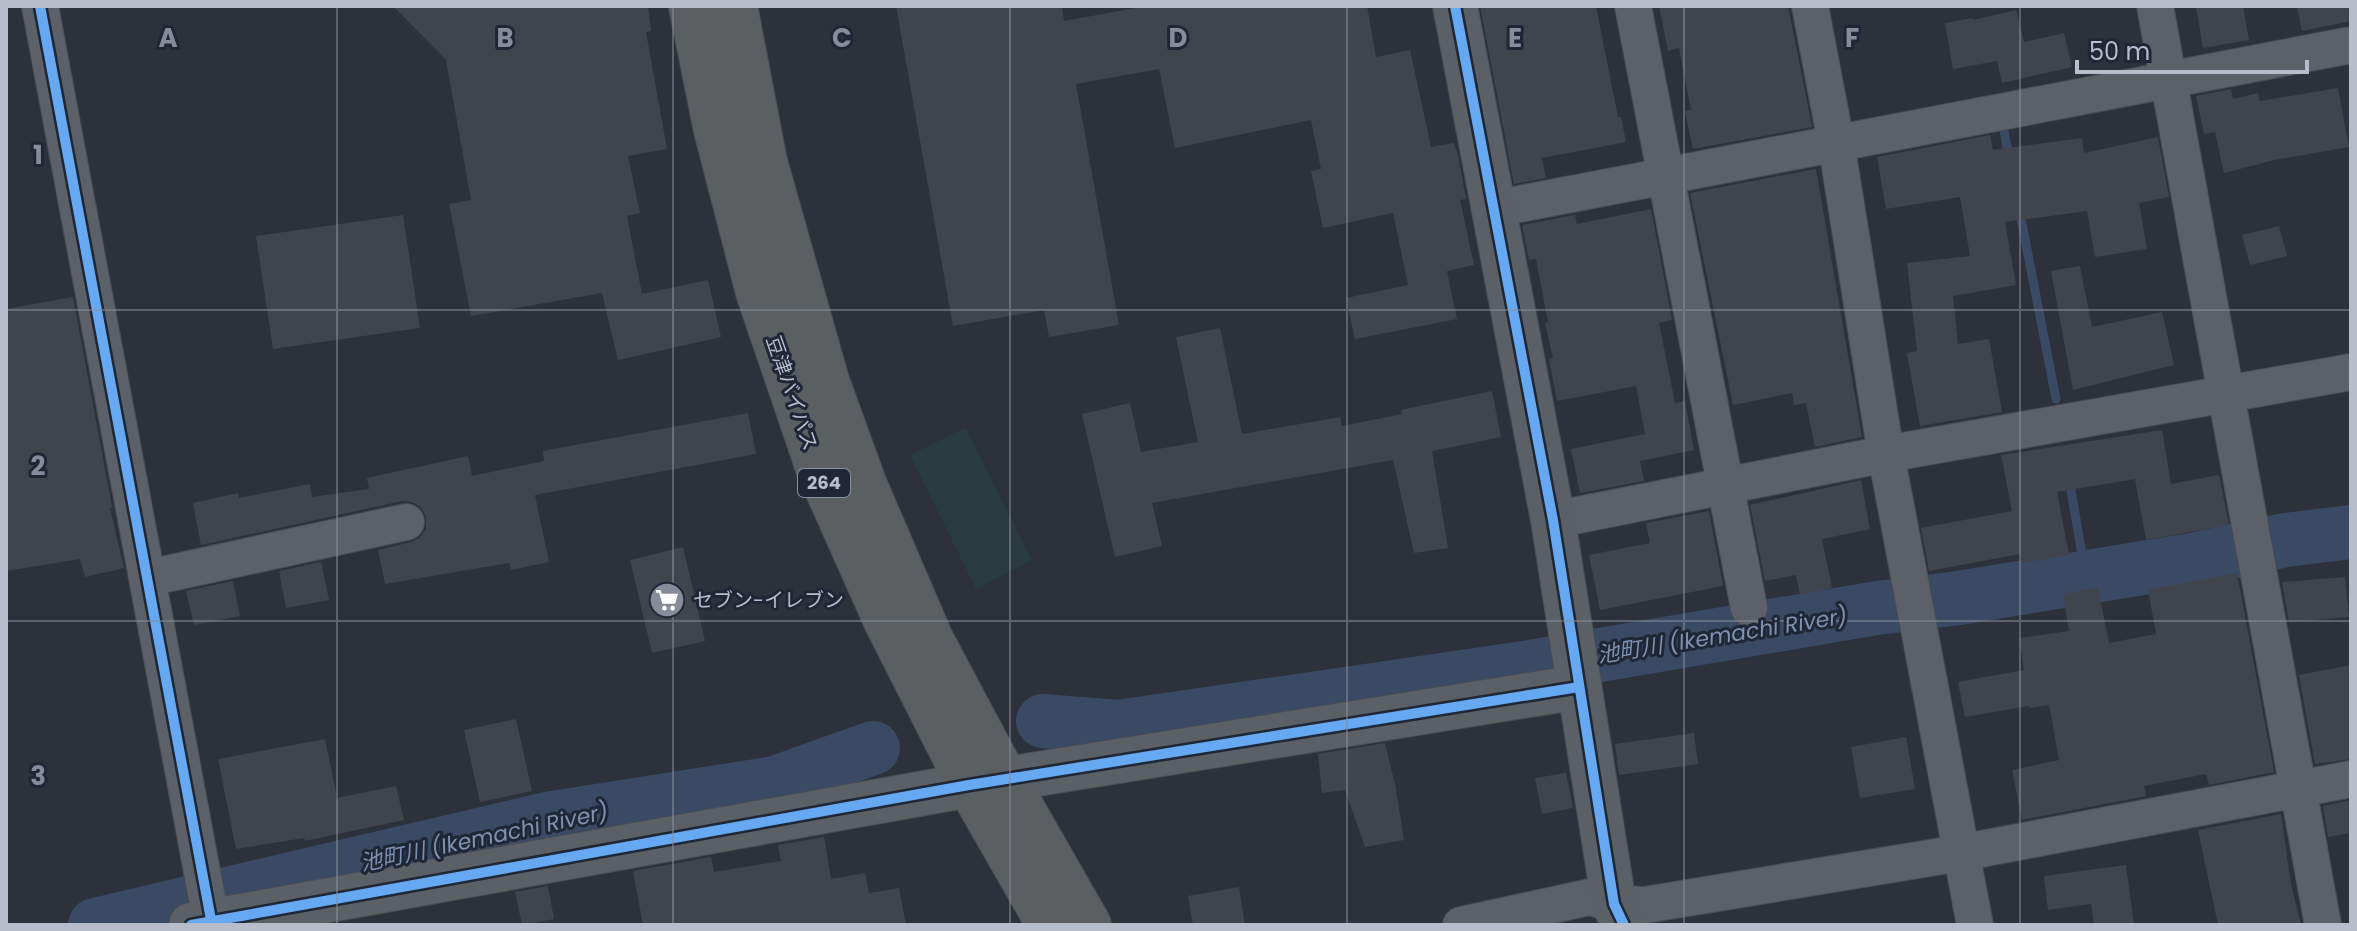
<svg xmlns="http://www.w3.org/2000/svg" width="2357" height="931" viewBox="0 0 2357 931" font-family="Poppins,'Noto Sans JP',sans-serif">
<style>
.green{fill:#293b41}
.lines{fill:none;stroke-linecap:round;stroke-linejoin:round}
.stream{stroke:#3a4a65;stroke-width:9}
.river{stroke:#3a4a65;stroke-width:54}
.building{fill:#40454d}
.street-casing{stroke:#484c53;stroke-width:38}
.secondary-casing{stroke:#484c53;stroke-width:46}
.highway-casing{stroke:#494d57;stroke-width:46}
.street{stroke:#5c6068;stroke-width:36}
.secondary{stroke:#5b5f66;stroke-width:44}
.highway{stroke:#5c5f62;stroke-width:44}
.cycleway-casing{stroke:#1f2736;stroke-width:15}
.cycleway{stroke:#66a8f1;stroke-width:10}
.grid{fill:none;stroke:#868c99;stroke-width:2;stroke-opacity:0.55}
.labels{text-anchor:middle;stroke-width:6;stroke-linejoin:round;paint-order:stroke}
.shield{fill:#1f2736;stroke:#89909e;stroke-width:2}
.shield-label{font-size:18px;font-weight:bold;fill:#b7bdcb}
.street-label{font-size:20px;fill:#b7bdcb;stroke:#1f2736}
.poi-label{font-size:20px;fill:#b7bdcb;stroke:#1f2736;text-anchor:start}
.water-label{font-size:22px;font-style:italic;fill:#7e91b2;stroke:#1f2736}
.grid-label{font-size:26px;text-anchor:middle;font-weight:bold;fill:#868c99;stroke:#1f2736;stroke-width:6;stroke-linejoin:round;paint-order:stroke}
</style>
<rect width="100%" height="100%" fill="#2c313b"/>
<path class="green" d="M966,428L1032,560L976,589L910,455Z"/>
<g class="lines">
<path class="stream" d="M2004,130L2009,158
M2019,208L2056,399
M2069,479L2086,577"/>
<path class="river" d="M1043,721L1118,727L1524,668L1877,608L1952,599L2192,560L2286,540L2351,532
M95,925L547,819L775,783L873,748"/>
</g>
<path class="building" d="M393,6H648L651,31L646,32L667,149L628,156L640,213L627,216L642,294L708,280L721,337L618,360L602,293L471,316L449,204L471,200L446,60Z
M896,6H1062L1064,21L1147,6H1367L1376,57L1410,50L1431,147L1454,143L1458,155L1466,199L1460,200L1474,265L1447,271L1457,319L1355,339L1346,298L1408,285L1393,213L1323,228L1311,171L1321,169L1311,120L1175,148L1159,69L1076,84L1119,325L1049,337L1044,310L953,326Z
M1480,6H1596L1618,117H1621L1626,142L1542,158L1546,178L1514,184Z
M1659,6H1788L1812,127L1693,149L1685,111L1691,110L1679,48L1668,51Z
M2196,6H2243L2249,40L2203,48Z
M2297,6H2351V21L2302,31Z
M2016,10L2024,42L2064,33L2072,67L2002,83L1997,61L1953,69L1945,23L1973,18V20Z
M2338,88L2349,147L2274,160L2224,173L2215,132L2204,134L2196,96L2231,89L2233,99L2258,93L2260,101Z
M1990,135L1993,150L2082,138L2084,153L2158,137L2169,197L2139,203L2147,249L2095,257L2087,211L2005,222L2016,285L1953,296L1958,344L1989,339L2002,412L1920,426L1907,353L1917,351L1907,263L1970,256L1960,197L1886,209L1877,157Z
M1816,169L1862,437L1815,447L1806,403L1794,405L1792,393L1733,405L1690,193Z
M1651,209L1672,320L1659,323L1675,403L1685,401L1694,450L1640,461L1644,481L1580,493L1571,449L1645,434L1636,386L1557,401L1549,359L1553,358L1545,323L1548,322L1536,259L1529,260L1522,225L1575,215L1577,224Z
M403,215L420,328L273,349L256,236Z
M2279,226L2287,256L2250,265L2242,235Z
M2080,266L2092,327L2162,312L2174,365L2073,390L2051,271Z
M73,297L112,507L110,508L124,568L85,577L80,559L6,571V309Z
M1220,328L1242,434L1340,417L1342,426L1402,414L1401,410L1492,391L1501,437L1432,451L1448,548L1414,553L1393,460L1152,503L1162,546L1115,557L1082,414L1130,403L1141,452L1198,442L1176,337Z
M748,413L756,454L535,495L549,562L511,570L509,563L385,584L378,550L411,542L419,538L426,529V517L421,507L412,502L402,501L201,545L193,503L238,493L239,498L310,484L312,497L369,489L367,478L468,456L472,476L544,461L543,451Z
M2162,430L2171,484L2219,475L2229,525L2146,540L2135,479L2057,492L2069,555L2022,563L2020,554L1929,571L1921,528L2012,511L2001,455Z
M1861,480L1870,529L1822,539L1832,588L1800,595L1796,575L1765,581L1750,505Z
M1709,511L1723,586L1600,610L1589,555L1650,543L1646,523Z
M683,547L705,641L652,653L630,560Z
M321,562L329,600L286,608L279,571Z
M2237,573L2274,772L2209,785L2206,774L2144,786L2146,796L2022,820L2012,770L2059,760L2049,705L2029,708V706L1965,717L1958,682L2024,670L2019,638L2069,631L2063,594L2098,587L2109,643L2156,634L2148,590Z
M2345,577L2349,617L2289,622L2282,582Z
M233,581L240,616L194,625L186,591Z
M2351,665V759L2315,764L2299,675Z
M516,719L532,791L480,802L464,730Z
M1694,733L1698,764L1619,775L1615,744Z
M1906,737L1915,789L1860,798L1851,747Z
M325,739L337,798L396,786L404,820L305,841L304,838L236,849L218,759Z
M1385,743L1396,789L1404,840L1365,847L1345,790L1322,793L1318,754Z
M1566,773L1573,808L1542,814L1535,778Z
M2351,800V833L2328,837L2323,806Z
M2281,814L2291,884L2301,925H2218L2198,830Z
M824,837L831,879L865,873L869,893L899,888L906,925H643L633,871L711,857L714,872L781,861L778,845Z
M2126,865L2134,925H2094L2091,904L2048,910L2044,876Z
M548,886L554,919L522,925L515,892Z
M1239,887L1245,925H1193L1188,896Z"/>
<g class="lines">
<defs>
<path id="street" d="M40,6L212,925
M1633,6L1749,608
M1810,6L1836,142L1886,454L1975,925
M2155,6L2323,925
M1493,209L2351,45
M1553,520L1886,454L2351,372
M148,578L406,522
M1461,925L1590,897L1614,904L1645,905L1960,853L2351,779"/>
<path id="secondary" d="M1455,6L1553,520L1614,904L1624,925
M191,925L969,785L1579,687"/>
<path id="highway" d="M691,6L716,130L758,292L819,471L886,621L969,785L1049,925
M735,6L765,162L827,381L864,483L931,639L1006,780L1089,925"/>
</defs>
<use href="#street" class="street-casing"/>
<use href="#secondary" class="secondary-casing"/>
<use href="#highway" class="highway-casing"/>
<use href="#street" class="street"/>
<use href="#secondary" class="secondary"/>
<use href="#highway" class="highway"/>
<defs>
<path id="cycleway" d="M40,6L212,925
M1455,6L1553,520L1614,904L1624,925
M191,925L969,785L1579,687"/>
</defs>
<use href="#cycleway" class="cycleway-casing"/>
<use href="#cycleway" class="cycleway"/>
</g>
<path class="grid" d="M337,6V925M673,6V925M1010,6V925M1347,6V925M1684,6V925M2020,6V925M6,310H2351M6,621H2351"/>
<defs>
<symbol id="supermarket-disc" viewBox="-11 -11 22 22"><circle r="9.5" fill="#868c99" stroke="#1f2736"/><path d="M-6-5.5h2.5l.6 2H6L4.5 2H-2.5L-4.4-4H-6ZM-1.5 3.2a1.3 1.3 0 1 0 .1 0ZM3 3.2a1.3 1.3 0 1 0 .1 0Z" fill="#fff"/></symbol>
</defs>
<g fill-rule="evenodd">
<use href="#supermarket-disc" x="647" y="580" width="40" height="40"/>
</g>
<g class="labels">
<rect class="shield" x="798" y="469" width="52" height="28" rx="6"/>
<g class="shield-label">
<text x="824" y="489">264</text>
</g>
<g class="street-label">
<text transform="translate(792 393) rotate(71)" y="7">豆津バイパス</text>
</g>
<g class="poi-label">
<text x="693" y="607">セブン-イレブン</text>
</g>
<g class="water-label">
<text transform="translate(1722 635) rotate(-9)" y="8">池町川 (Ikemachi River)</text>
<text transform="translate(484 837) rotate(-12)" y="8">池町川 (Ikemachi River)</text>
</g>
</g>
<g class="grid-label">
<text x="168" y="47">A</text>
<text x="505" y="47">B</text>
<text x="842" y="47">C</text>
<text x="1178" y="47">D</text>
<text x="1515" y="47">E</text>
<text x="1852" y="47">F</text>
<text x="38" y="164">1</text>
<text x="38" y="475">2</text>
<text x="38" y="785">3</text>
</g>
<rect width="2357" height="931" fill="none" stroke="#b7bdcb" stroke-width="16"/>
<path d="M2077 60v12h230v-12" fill="none" stroke="#b7bdcb" stroke-width="4"/>
<text x="2089" y="60" font-size="24" fill="#b7bdcb" stroke="#1f2736" stroke-width="6" paint-order="stroke">50 m</text>
</svg>
